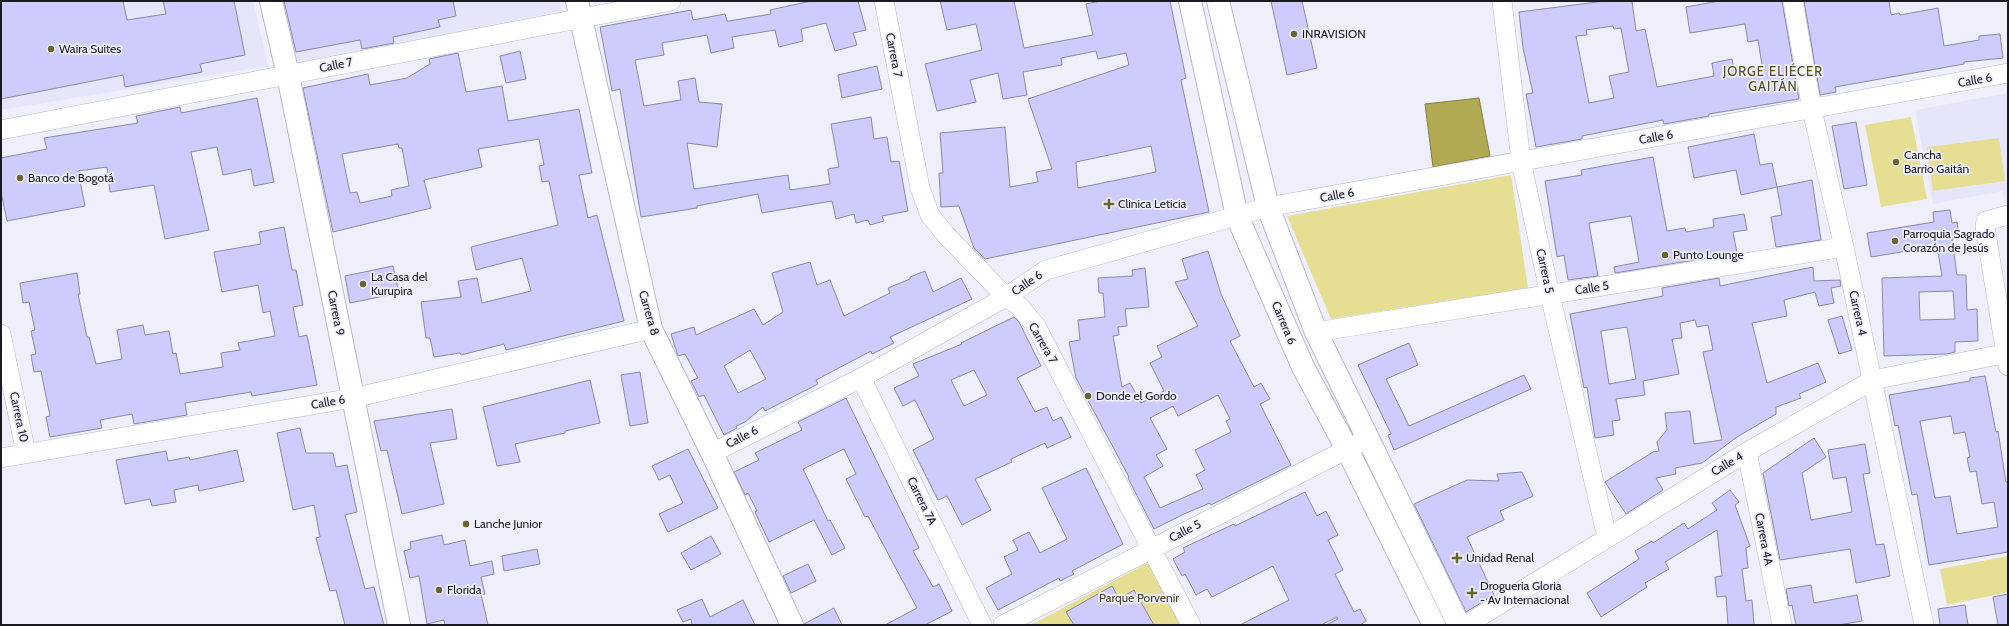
<svg xmlns="http://www.w3.org/2000/svg" width="2009" height="626" viewBox="0 0 2009 626" font-family="Cabin,sans-serif">
<style>
.built{fill:#e6e6fb}
.green{fill:#e5de93}
.water{fill:#b2aa52;stroke:#847f44}
.building{fill:#ceccfd;stroke:#8a8aa3;fill-rule:evenodd}
.lines{fill:none;stroke-linecap:round;stroke-linejoin:round}
.street-casing{stroke:#b8b8d3;stroke-width:20}
.secondary-casing{stroke:#b8b8d3;stroke-width:24}
.street{stroke:#fff;stroke-width:19}
.secondary{stroke:#fff;stroke-width:22}
.poi-dot{fill:#68632f;stroke:#efeffb;stroke-width:1.5}
.labels{text-anchor:middle;stroke-width:3.5;stroke-linejoin:round;paint-order:stroke}
.poi-label{font-size:12px;fill:#1a1a23;stroke:#efeffb;text-anchor:start}
.street-label{font-size:12px;fill:#1a1a23;stroke:#efeffb}
.park-label{font-size:12px;fill:#46421c;stroke:#efeffb}
.neighbourhood-label{font-size:13px;letter-spacing:1px;fill:#544e10;stroke:#efeffb}
</style>
<rect width="100%" height="100%" fill="#efeffb"/>
<path class="built" d="M1,1H253L268,66L1,110Z
M278,1H560L562,11L292,65Z
M2008,93V205L2006,206L2003,191L1933,204L1915,110Z"/>
<path class="green" d="M1911,117L1927,199L1881,207L1865,125Z
M1999,138L2005,181L1933,191L1927,147Z
M1511,175L1528,288L1331,319L1287,216Z
M2008,556V592L1947,605L1940,569Z
M1151,561L1183,625H1031Z"/>
<path class="water" d="M1479,98L1490,156L1433,167L1425,104Z"/>
<path class="building" d="M1,1H123L127,20L166,14L163,1H234L245,55L200,64L202,72L125,87L123,75L1,99Z
M284,1H453L456,16L438,20L440,27L393,37L394,43L362,49L360,40L296,52Z
M811,1H858L866,30L853,33L857,45L835,51L826,23L801,29L803,41L779,47L775,30L732,37L734,48L711,53L707,35L662,43L664,55L635,60L644,106L681,100L678,81L695,78L699,102L722,104L717,147L687,143L694,189L788,175L790,190L830,184L828,169L839,167L831,124L871,117L874,139L887,137L891,162L899,161L908,211L882,216L884,221L870,225L868,220L856,223L854,214L836,219L832,201L762,213L758,194L697,206V208L641,217L620,89L612,91L600,27L691,10L693,20L725,14L727,21H729L771,14L770,10Z
M940,1H1014L1024,48L1093,35L1086,4L1101,1H1170L1186,78L1181,80L1209,212L985,259L974,248L959,206L941,207L939,173H943L940,133L1005,127L1010,187L1038,182L1036,172L1052,169L1028,99L1129,65L1126,53L1098,59L1096,51L1061,58L1062,65L1023,72L1027,95L1003,99L998,73L970,80L976,102L937,111L925,64L982,50L976,24L947,30ZM1151,146L1156,172L1078,188L1076,162Z
M1271,1H1302L1317,68L1287,75Z
M1605,1H1632L1636,31L1645,29L1657,87L1714,76L1712,63L1732,59L1734,70L1762,65L1758,40L1748,42L1745,24L1690,33L1686,7L1719,1H1782L1799,99L1709,114V116L1664,124L1663,120L1582,136V139L1536,147L1526,94L1533,93L1523,48L1519,12ZM1613,26L1614,29L1621,28L1629,72L1609,76L1614,98L1589,103L1576,36L1587,35L1586,30Z
M1804,1H1889L1891,15L1899,13L1900,15L1938,8L1944,46L1979,40V36L2000,34L2003,58L1964,62V64L1835,87L1836,92L1820,95Z
M520,51L526,79L506,83L500,56Z
M458,53L466,92L502,86L508,121L579,109L592,173L579,175L588,218L597,215L624,321L506,350L504,344L461,355L460,353L434,357L430,338H426L421,302L461,297L458,281L477,278L482,303L531,291L522,258L476,270L471,247L558,225L549,181L542,182L539,166L544,165L539,139L478,149L482,167L424,180L431,208L333,232L303,88L368,74L370,85L407,78L430,64L429,59ZM398,144L399,148H402L409,186L391,190L392,196L360,203L357,192L350,193L342,154Z
M877,66L882,89L842,98L838,75Z
M257,98L274,182L254,186L251,169L223,175L217,147L191,152L209,230L165,239L154,185L110,192L107,167L78,171L85,206L7,221L1,192V158L47,149L44,138L138,123L136,116L180,107L181,113Z
M1856,122L1867,185L1844,189L1832,126Z
M1754,134L1760,165L1772,163L1777,187L1741,195L1736,170L1694,178L1688,147Z
M1653,157L1667,231L1685,228L1686,232L1714,227L1713,219L1744,214L1747,230L1733,232L1737,253L1615,273L1614,267L1639,262L1631,216L1589,223L1598,276L1568,280L1564,255L1557,257L1545,181L1582,175L1581,170Z
M1812,180L1821,240L1776,247L1771,217L1782,215L1777,187Z
M1950,210L1952,223L1957,222L1959,238L1952,239L1957,275H1966L1967,310L1977,309L1978,341L1955,342V352L1947,354L1884,356L1882,278L1942,276L1937,246L1871,257L1867,233L1934,222L1933,212ZM1953,291L1955,319L1920,320L1919,292Z
M284,227L292,270H296L303,305L293,307L299,337L307,335L317,385L252,396L251,392L185,403L187,415L134,424L132,414L100,420L102,428L50,437L46,417L50,416L41,371L34,372L31,355L36,354L31,331L35,330L29,302L23,303L20,283L77,273L80,294H78L87,337H89L96,364L122,359L117,330L143,325L145,335L169,331L173,354L176,353L180,374L223,367L221,353L240,350L238,343L275,336L270,311L263,313L258,285L222,292L214,252L261,244L259,232Z
M1208,251L1221,294L1240,336L1230,341L1254,387L1261,383L1270,399L1260,404L1291,465L1211,505L1210,503L1184,514L1154,529L1128,478L1129,477L1076,378L1069,342L1080,340L1078,320L1105,317L1103,293H1099L1098,278L1133,276L1132,270L1145,268L1149,307L1125,309L1127,326L1118,327L1119,335L1113,336L1122,387L1130,383L1141,403L1164,391L1150,363L1162,357L1157,346L1198,326L1175,282L1188,279L1182,259ZM1218,395L1230,419L1226,421L1231,432L1195,450L1205,470L1196,475L1203,489L1160,508L1144,477L1163,466L1156,455L1167,449L1150,418L1173,406L1178,416Z
M810,262L817,285L830,280L844,316L890,293L888,288L910,279V277L925,271L933,292L961,278L972,299L890,337L894,343L872,354L871,351L816,380L818,384L765,411L763,407L745,422L736,426L737,428L724,435L704,395L699,397L691,381L698,378L685,354L678,356L671,334L694,327L696,335L754,309L763,325L783,312L772,273ZM750,350L766,379L738,393L724,366Z
M393,266L399,293L350,303L345,276Z
M1813,267L1814,281L1840,280L1841,286L1831,288L1834,303L1819,306L1815,292L1784,300L1787,316L1752,323L1767,383L1818,363L1826,382L1799,394L1801,398L1776,407V414L1737,437L1702,463L1675,468L1676,474L1656,478L1663,490L1626,514L1605,482L1653,452L1659,451L1657,442L1667,430L1665,413L1690,411L1694,444L1722,440L1703,352L1713,350L1708,325L1697,327L1695,320L1680,323L1682,338L1672,339L1679,374L1643,381L1645,395L1616,399L1620,420L1612,421L1614,435L1595,438L1587,387L1584,388L1570,314L1663,296L1662,288L1719,278L1720,286ZM1627,327L1636,379L1609,384L1601,331Z
M1842,316L1852,350L1839,354L1828,320Z
M1014,317L1019,322L1041,366L1017,378L1035,412L1047,407L1053,421L1061,417L1071,437L1047,448L1045,443L1011,459L1012,462L975,479L991,510L962,525L947,496L938,500L913,450L934,439L915,400L903,406L894,388L919,376L913,364L962,344L961,343ZM974,370L987,395L964,406L951,380Z
M1409,343L1418,365L1386,379L1409,426L1524,375L1531,389L1394,450L1388,435L1391,434L1358,365Z
M640,372L648,423L630,426L621,375Z
M1985,376L1996,432L1998,431L2006,482H2008V552L1929,565L1917,494L1912,495L1898,425L1895,426L1889,395L1970,381V378ZM1951,416L1954,434L1965,432L1970,457L1967,458L1970,472L1976,471L1982,504L1994,502L1998,527L1957,534L1950,496L1935,498L1920,421Z
M590,380L600,423L565,431V433L515,444L520,462L497,466L483,407Z
M846,398L919,548L913,551L933,587L939,584L952,611L925,625H885L917,608L868,516L865,517L846,479L856,474L844,449L803,469L828,521L830,520L845,548L832,555L814,520L769,542L755,512L757,511L748,493L745,495L734,472L759,460L755,453L802,430L798,422Z
M452,409L457,439L430,443L444,504L402,514L387,450L381,451L374,421Z
M300,428L306,453H333L336,467L347,465L357,512L345,515L365,589L374,587L384,625H345L336,590L330,591L316,538L320,537L314,505L293,510L277,433Z
M1814,438L1826,457L1802,473L1811,520L1852,512L1846,477L1833,479L1828,450L1865,444L1870,473L1863,474L1876,545L1884,544L1890,576L1856,583L1850,549L1780,560L1763,473Z
M688,449L718,508L668,532L659,514L683,503L670,475L659,480L652,466Z
M237,450L244,481L199,491L198,485L174,490L176,502L152,506L150,499L125,504L116,460L166,451L168,461L189,457L190,460Z
M1086,468L1123,544L1072,571L1074,574L1060,581L1059,578L998,610L986,588L1012,574L1004,557L1018,550L1013,540L1029,532L1040,553L1067,539L1042,488Z
M1522,472L1533,496L1500,511L1504,520L1467,537L1494,595L1466,612L1414,504L1467,480L1499,481L1497,474Z
M1730,490L1739,502L1735,505L1750,546L1746,548L1748,568L1742,569L1746,601L1752,600L1754,625H1728L1726,596L1717,597L1715,577L1722,576L1717,530L1665,562L1669,569L1645,583L1647,587L1601,617L1587,593L1639,559L1635,551L1652,541L1653,543L1684,523L1688,529L1717,510L1712,503Z
M1305,492L1317,516L1326,511L1338,535L1328,540L1343,570L1335,574L1354,612L1360,609L1366,621L1360,625H1326L1338,619L1337,617L1321,625H1240L1289,600L1273,566L1212,597L1207,589L1196,595L1185,574L1182,576L1173,559L1185,552L1183,548L1234,524L1235,526Z
M442,535L444,545L465,540L470,566L492,561L494,574L481,577L485,594H481L488,625H445L444,620L427,624L419,576L410,578L404,551L411,549L410,542Z
M711,536L721,554L691,570L681,553Z
M537,549L540,564L504,571L502,556Z
M808,564L816,581L791,593L783,576Z
M1811,585L1814,603L1857,595L1862,621L1838,625H1796L1792,605L1789,606L1786,589Z
M1112,586L1119,599L1134,590L1154,625H1074L1066,612Z
M2008,594V625H1998L1993,597Z
M702,599L710,617L743,600L755,625H692L691,619L683,622L677,610Z
M1965,605L1968,625H1940L1938,609Z
M834,608L842,625H804V624Z"/>
<g class="lines">
<defs>
<path id="street" d="M884,1L920,188L930,215L946,235L1006,297L1019,306L1036,326L1191,625
M1502,1L1521,161L1550,295L1607,537
M1793,1L1812,110L1844,247L1924,625
M1,130L671,1
M2008,215L1986,221L1985,227L2008,366
M1316,332L1844,247
M1,334L26,453
M861,378L982,625
M1747,452L1782,625
M712,453L861,378L1006,297L1046,270L1268,207L2008,73
M1,458L353,398L651,329
M1003,625L1367,439
M1466,625L1747,452L1873,380L2008,353"/>
<path id="secondary" d="M271,1L288,75L399,625
M577,1L651,329L712,453L792,625
M1190,1L1237,216L1303,367L1347,449L1434,625
M1218,1L1268,207L1316,332L1459,625"/>
</defs>
<use href="#street" class="street-casing"/>
<use href="#secondary" class="secondary-casing"/>
<use href="#street" class="street"/>
<use href="#secondary" class="secondary"/>
</g>
<g class="poi-dot">
<circle cx="1294" cy="34" r="4"/>
<circle cx="51" cy="49" r="4"/>
<circle cx="1896" cy="162" r="4"/>
<circle cx="20" cy="178" r="4"/>
<path d="M1107 198h4v4h4v4h-4v4h-4v-4h-4v-4h4z"/>
<circle cx="1895" cy="241" r="4"/>
<circle cx="1665" cy="255" r="4"/>
<circle cx="363" cy="284" r="4"/>
<circle cx="1088" cy="396" r="4"/>
<circle cx="466" cy="524" r="4"/>
<path d="M1455 552h4v4h4v4h-4v4h-4v-4h-4v-4h4z"/>
<circle cx="439" cy="590" r="4"/>
<path d="M1470 587h4v4h4v4h-4v4h-4v-4h-4v-4h4z"/>
</g>
<g class="labels">
<g class="poi-label">
<text x="1302" y="38">INRAVISION</text>
<text x="59" y="53">Waira Suites</text>
<text x="1904" y="159">Cancha<tspan x="1904" dy="14">Barrio Gaitán</tspan></text>
<text x="28" y="182">Banco de Bogotá</text>
<text x="1118" y="208">Clinica Leticia</text>
<text x="1903" y="238">Parroquia Sagrado<tspan x="1903" dy="14">Corazón de Jesús</tspan></text>
<text x="1673" y="259">Punto Lounge</text>
<text x="371" y="281">La Casa del<tspan x="371" dy="14">Kurupira</tspan></text>
<text x="1096" y="400">Donde el Gordo</text>
<text x="474" y="528">Lanche Junior</text>
<text x="1466" y="562">Unidad Renal</text>
<text x="1480" y="590">Drogueria Gloria<tspan x="1480" dy="14">- Av Internacional</tspan></text>
<text x="447" y="594">Florida</text>
</g>
<g class="street-label">
<text transform="translate(894 55) rotate(79)" y="4">Carrera 7</text>
<text transform="translate(336 65) rotate(-11)" y="4">Calle 7</text>
<text transform="translate(1975 80) rotate(-10)" y="4">Calle 6</text>
<text transform="translate(1656 137) rotate(-10)" y="4">Calle 6</text>
<text transform="translate(1337 195) rotate(-10)" y="4">Calle 6</text>
<text transform="translate(1545 271) rotate(78)" y="4">Carrera 5</text>
<text transform="translate(1027 283) rotate(-34)" y="4">Calle 6</text>
<text transform="translate(1592 288) rotate(-9)" y="4">Calle 5</text>
<text transform="translate(336 313) rotate(79)" y="4">Carrera 9</text>
<text transform="translate(649 313) rotate(74)" y="4">Carrera 8</text>
<text transform="translate(1858 313) rotate(78)" y="4">Carrera 4</text>
<text transform="translate(1284 323) rotate(67)" y="4">Carrera 6</text>
<text transform="translate(1043 343) rotate(60)" y="4">Carrera 7</text>
<text transform="translate(328 402) rotate(-10)" y="4">Calle 6</text>
<text transform="translate(19 417) rotate(78)" y="4">Carrera 10</text>
<text transform="translate(742 437) rotate(-27)" y="4">Calle 6</text>
<text transform="translate(1727 464) rotate(-31)" y="4">Calle 4</text>
<text transform="translate(922 501) rotate(64)" y="4">Carrera 7A</text>
<text transform="translate(1185 531) rotate(-27)" y="4">Calle 5</text>
<text transform="translate(1764 539) rotate(79)" y="4">Carrera 4A</text>
</g>
<g class="park-label">
<text x="1139" y="602">Parque Porvenir</text>
</g>
<g class="neighbourhood-label">
<text x="1773" y="76">JORGE ELIÉCER<tspan x="1773" dy="15">GAITÁN</tspan></text>
</g>
</g>
<rect width="2009" height="626" fill="none" stroke="#1a1a23" stroke-width="4"/>
</svg>
